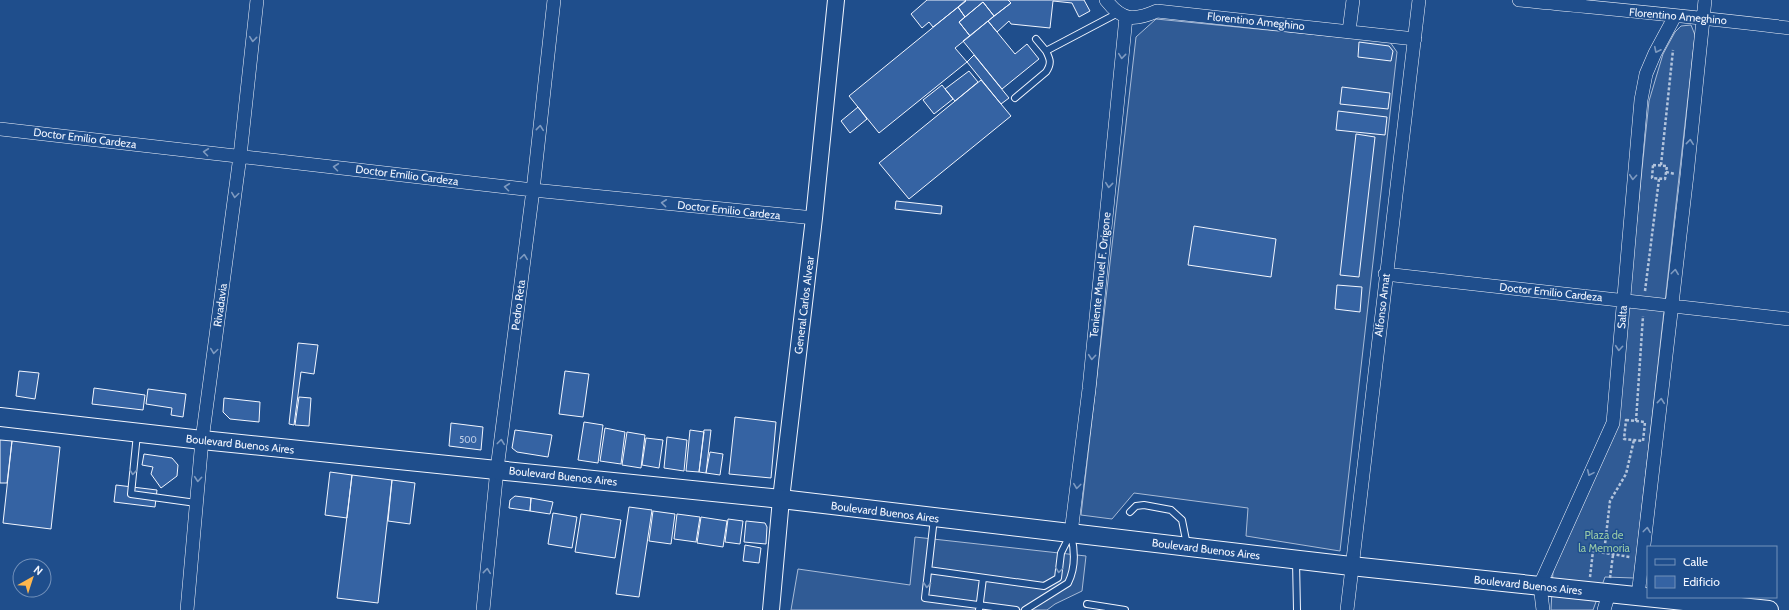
<svg xmlns="http://www.w3.org/2000/svg" width="1789" height="610" viewBox="0 0 1789 610" font-family="Cabin,sans-serif">
<style>
.built{fill:#305b95;stroke:#a8bbd7}
.building{fill:#3563a3;stroke:#f2f6ff}
.lines{fill:none;stroke-linecap:round;stroke-linejoin:round}
.service-casing{stroke:#f2f6ff;stroke-width:8}
.minor-casing{stroke:#f2f6ff;stroke-width:14}
.tertiary-casing{stroke:#f2f6ff;stroke-width:18}
.secondary-casing{stroke:#f2f6ff;stroke-width:20}
.path{stroke:#b3c4dc;stroke-width:2.5;stroke-dasharray:3 2;stroke-linecap:butt}
.service{stroke:#1f4e8c;stroke-width:6}
.minor{stroke:#1f4e8c;stroke-width:13}
.tertiary{stroke:#1f4e8c;stroke-width:16}
.secondary{stroke:#1f4e8c;stroke-width:18}
.oneway{stroke:#7e9ac0}
.labels{text-anchor:middle;stroke-width:3;stroke-linejoin:round;paint-order:stroke}
.number-label{font-size:9px;fill:#c3d1e8}
.street-label{font-size:11px;fill:#f2f6ff;stroke:#1f4e8c}
.park-label{font-size:11px;fill:#97c8a6;stroke:#1f4e8c}
</style>
<rect width="100%" height="100%" fill="#1f4e8c"/>
<path class="built" d="M1156,19L1390,42L1397,52L1340,551L1246,536L1248,508L1134,493L1112,519L1081,515L1136,37Z
M1691,25L1695,35L1634,578L1605,577L1593,610H1551L1553,571L1616,422L1649,101L1663,54L1675,32L1681,26Z
M915,537L1086,556L1082,591L1055,604L1047,610H791L798,569L910,585Z"/>
<path class="building" d="M927,0H965L966,1L933,27L929,22L922,28L911,14Z
M966,0H1008L1011,3L994,16L983,2L965,17L958,7Z
M1008,0H1084L1090,11L1079,17L1072,3L1053,1L1050,28L1011,24L1009,21L997,32L988,21L1011,3Z
M983,2L994,16L970,36L959,22Z
M958,7L965,17L959,22L970,36L955,48L967,62L879,133L849,96Z
M988,21L1015,54L1027,44L1039,59L1002,89L963,41Z
M1359,42L1389,46L1393,51L1391,61L1358,57Z
M974,55L1009,98L1001,104L967,62Z
M969,71L978,82L955,101L945,89Z
M981,80L1011,116L909,199L879,163Z
M942,85L953,99L934,114L923,100Z
M1342,87L1390,93L1388,109L1340,104Z
M858,107L867,119L850,133L841,121Z
M1338,111L1387,117L1385,135L1336,130Z
M1356,134L1375,137L1359,277L1340,275Z
M896,201L942,206L941,214L895,209Z
M1194,226L1276,239L1271,277L1188,265Z
M1337,285L1362,287L1360,312L1335,309Z
M298,343L318,345L314,374L301,372L294,425L289,424Z
M19,371L39,373L35,399L16,396Z
M565,371L589,374L583,417L559,414Z
M94,388L145,395L143,410L92,404Z
M148,389L186,394L183,417L171,415L172,408L146,404Z
M299,397L311,398L309,426L295,425Z
M224,398L260,402L259,422L230,419L223,412Z
M735,417L776,422L771,478L729,474Z
M584,422L603,425L598,463L578,460Z
M451,423L483,427L481,450L449,446Z
M605,428L625,432L621,464L600,461Z
M515,430L552,435L548,457L517,452L512,448Z
M690,430L704,432L699,472L686,471Z
M704,430H711L706,473L699,472Z
M627,432L645,435L641,468L622,465Z
M667,437L687,440L684,471L664,468Z
M646,438L663,440L659,468L642,465Z
M0,440L12,441L7,483H0Z
M12,441L60,447L51,529L3,523Z
M710,452L723,454L720,475L706,473Z
M144,454L172,458L178,465L177,476L161,488L151,474L153,467L142,465Z
M330,472L352,475L347,518L325,515Z
M352,475L392,480L378,603L337,598Z
M392,480L415,483L410,524L388,521Z
M116,485L157,490L155,507L114,502Z
M515,496L531,498L530,511L509,508L510,500Z
M531,498L553,502L550,514L530,511Z
M629,507L652,510L639,597L616,594Z
M653,511L675,514L671,544L649,541Z
M553,513L577,517L572,548L548,544Z
M581,514L621,520L615,558L575,552Z
M677,514L700,517L696,542L674,539Z
M701,517L727,521L723,547L697,543Z
M728,519L743,521L740,544L725,542Z
M746,521L765,523L767,527L766,544L744,542Z
M745,545L761,548L759,563L743,561Z"/>
<g class="lines">
<defs>
<path id="service" d="M1036,39L1046,51
M1015,98L1046,72C1052,63 1050,59 1046,51L1118,13
M137,434L131,494L196,503
M1130,512L1136,506L1144,505L1171,510L1182,520L1187,545
M934,518L925,598L1016,610
M1296,561L1297,610
M928,570L1044,586L1058,578L1061,553L1070,535
M1087,604L1125,610
M979,610L983,578
M1025,610L1068,583C1076,567 1075,551 1071,535"/>
<path id="minor" d="M1106,0C1122,21 1134,21 1157,11L1415,39
M1519,0C1609,9 1699,17 1789,28
M1349,31L1353,0
M0,129L533,190L814,218
M1385,274L1789,319
M1071,533L1089,389L1126,17
M1638,596L1687,175L1705,0
M187,610L202,440L240,156L257,0
M483,610L497,469L533,190L554,0
M1347,610L1419,0
M1543,610L1540,585L1613,423L1641,100L1646,74L1655,53L1675,16
M1604,610L1609,593"/>
<path id="tertiary" d="M771,610L781,499L814,218L836,0"/>
<path id="secondary" d="M0,417L202,440L781,499L1351,566L1769,610"/>
</defs>
<use href="#service" class="service-casing"/>
<use href="#minor" class="minor-casing"/>
<use href="#tertiary" class="tertiary-casing"/>
<use href="#secondary" class="secondary-casing"/>
<path class="path" d="M1653,165L1667,166L1665,179L1652,178Z
M1661,165L1673,50
M1666,172L1675,174
M1645,291L1659,179
M1626,420L1645,422L1643,441L1624,439Z
M1636,421L1643,316
M1604,553L1610,501L1626,474L1634,440
M1590,577L1593,551L1630,557
M1610,578L1613,555"/>
<use href="#service" class="service"/>
<use href="#minor" class="minor"/>
<use href="#tertiary" class="tertiary"/>
<use href="#secondary" class="secondary"/>
</g>
<defs><path id="oneway-chevron" d="M-2-3.5L2.5 0L-2 3.5" fill="none" stroke-width="1.6" stroke-linecap="round" stroke-linejoin="round"/></defs>
<g class="oneway">
<use href="#oneway-chevron" transform="translate(253 39) rotate(96)"/>
<use href="#oneway-chevron" transform="translate(1657 50) rotate(116)"/>
<use href="#oneway-chevron" transform="translate(1122 56) rotate(96)"/>
<use href="#oneway-chevron" transform="translate(540 128) rotate(-84)"/>
<use href="#oneway-chevron" transform="translate(1690 142) rotate(-84)"/>
<use href="#oneway-chevron" transform="translate(206 152) rotate(-173)"/>
<use href="#oneway-chevron" transform="translate(336 167) rotate(-173)"/>
<use href="#oneway-chevron" transform="translate(1633 177) rotate(95)"/>
<use href="#oneway-chevron" transform="translate(1109 185) rotate(96)"/>
<use href="#oneway-chevron" transform="translate(507 187) rotate(-173)"/>
<use href="#oneway-chevron" transform="translate(235 195) rotate(98)"/>
<use href="#oneway-chevron" transform="translate(664 203) rotate(-174)"/>
<use href="#oneway-chevron" transform="translate(524 257) rotate(-83)"/>
<use href="#oneway-chevron" transform="translate(1675 272) rotate(-83)"/>
<use href="#oneway-chevron" transform="translate(1619 348) rotate(95)"/>
<use href="#oneway-chevron" transform="translate(214 351) rotate(98)"/>
<use href="#oneway-chevron" transform="translate(1092 357) rotate(95)"/>
<use href="#oneway-chevron" transform="translate(1661 401) rotate(-84)"/>
<use href="#oneway-chevron" transform="translate(501 442) rotate(-83)"/>
<use href="#oneway-chevron" transform="translate(133 472) rotate(96)"/>
<use href="#oneway-chevron" transform="translate(1590 473) rotate(114)"/>
<use href="#oneway-chevron" transform="translate(198 479) rotate(95)"/>
<use href="#oneway-chevron" transform="translate(1077 486) rotate(97)"/>
<use href="#oneway-chevron" transform="translate(1647 530) rotate(-83)"/>
<use href="#oneway-chevron" transform="translate(1059 570) rotate(97)"/>
<use href="#oneway-chevron" transform="translate(487 571) rotate(-84)"/>
<use href="#oneway-chevron" transform="translate(927 585) rotate(96)"/>
</g>
<g class="labels">
<g class="number-label">
<text x="468" y="443">500</text>
</g>
<g class="street-label">
<text transform="translate(1678 16) rotate(5)" y="4">Florentino Ameghino</text>
<text transform="translate(1256 21) rotate(6)" y="4">Florentino Ameghino</text>
<text transform="translate(85 138) rotate(7)" y="4">Doctor Emilio Cardeza</text>
<text transform="translate(407 175) rotate(7)" y="4">Doctor Emilio Cardeza</text>
<text transform="translate(729 210) rotate(6)" y="4">Doctor Emilio Cardeza</text>
<text transform="translate(1100 275) rotate(-84)" y="4">Teniente Manuel F. Origone</text>
<text transform="translate(1551 292) rotate(6)" y="4">Doctor Emilio Cardeza</text>
<text transform="translate(220 305) rotate(-82)" y="4">Rivadavia</text>
<text transform="translate(518 305) rotate(-83)" y="4">Pedro Reta</text>
<text transform="translate(804 305) rotate(-83)" y="4">General Carlos Alvear</text>
<text transform="translate(1382 305) rotate(-83)" y="4">Alfonso Amat</text>
<text transform="translate(1622 317) rotate(-85)" y="4">Salta</text>
<text transform="translate(240 444) rotate(6)" y="4">Boulevard Buenos Aires</text>
<text transform="translate(563 476) rotate(6)" y="4">Boulevard Buenos Aires</text>
<text transform="translate(885 512) rotate(7)" y="4">Boulevard Buenos Aires</text>
<text transform="translate(1206 549) rotate(7)" y="4">Boulevard Buenos Aires</text>
<text transform="translate(1528 585) rotate(6)" y="4">Boulevard Buenos Aires</text>
</g>
<g class="park-label">
<text x="1604" y="539">Plaza de<tspan x="1604" dy="13">la Memoria</tspan></text>
</g>
</g>
<rect x="1647" y="546" width="130" height="52" fill="#1f4e8c" stroke="#7391ba"/>
<rect x="1655" y="559" width="20" height="6" fill="#1f4e8c" stroke="#7391ba"/>
<text x="1683" y="566" font-size="12" fill="#f2f6ff">Calle</text>
<rect x="1655" y="576" width="20" height="12" fill="#3563a3" stroke="#7391ba"/>
<text x="1683" y="586" font-size="12" fill="#f2f6ff">Edificio</text>
<g transform="translate(32 578) rotate(39)"><circle r="19" fill="#1f4e8c" stroke="#7391ba"/>
<path d="M0-3L7 15L0 10L-7 15Z" fill="#ffb74d"/>
<text y="-6" font-size="11" font-weight="bold" text-anchor="middle" fill="#f2f6ff">N</text>
</g>
</svg>
